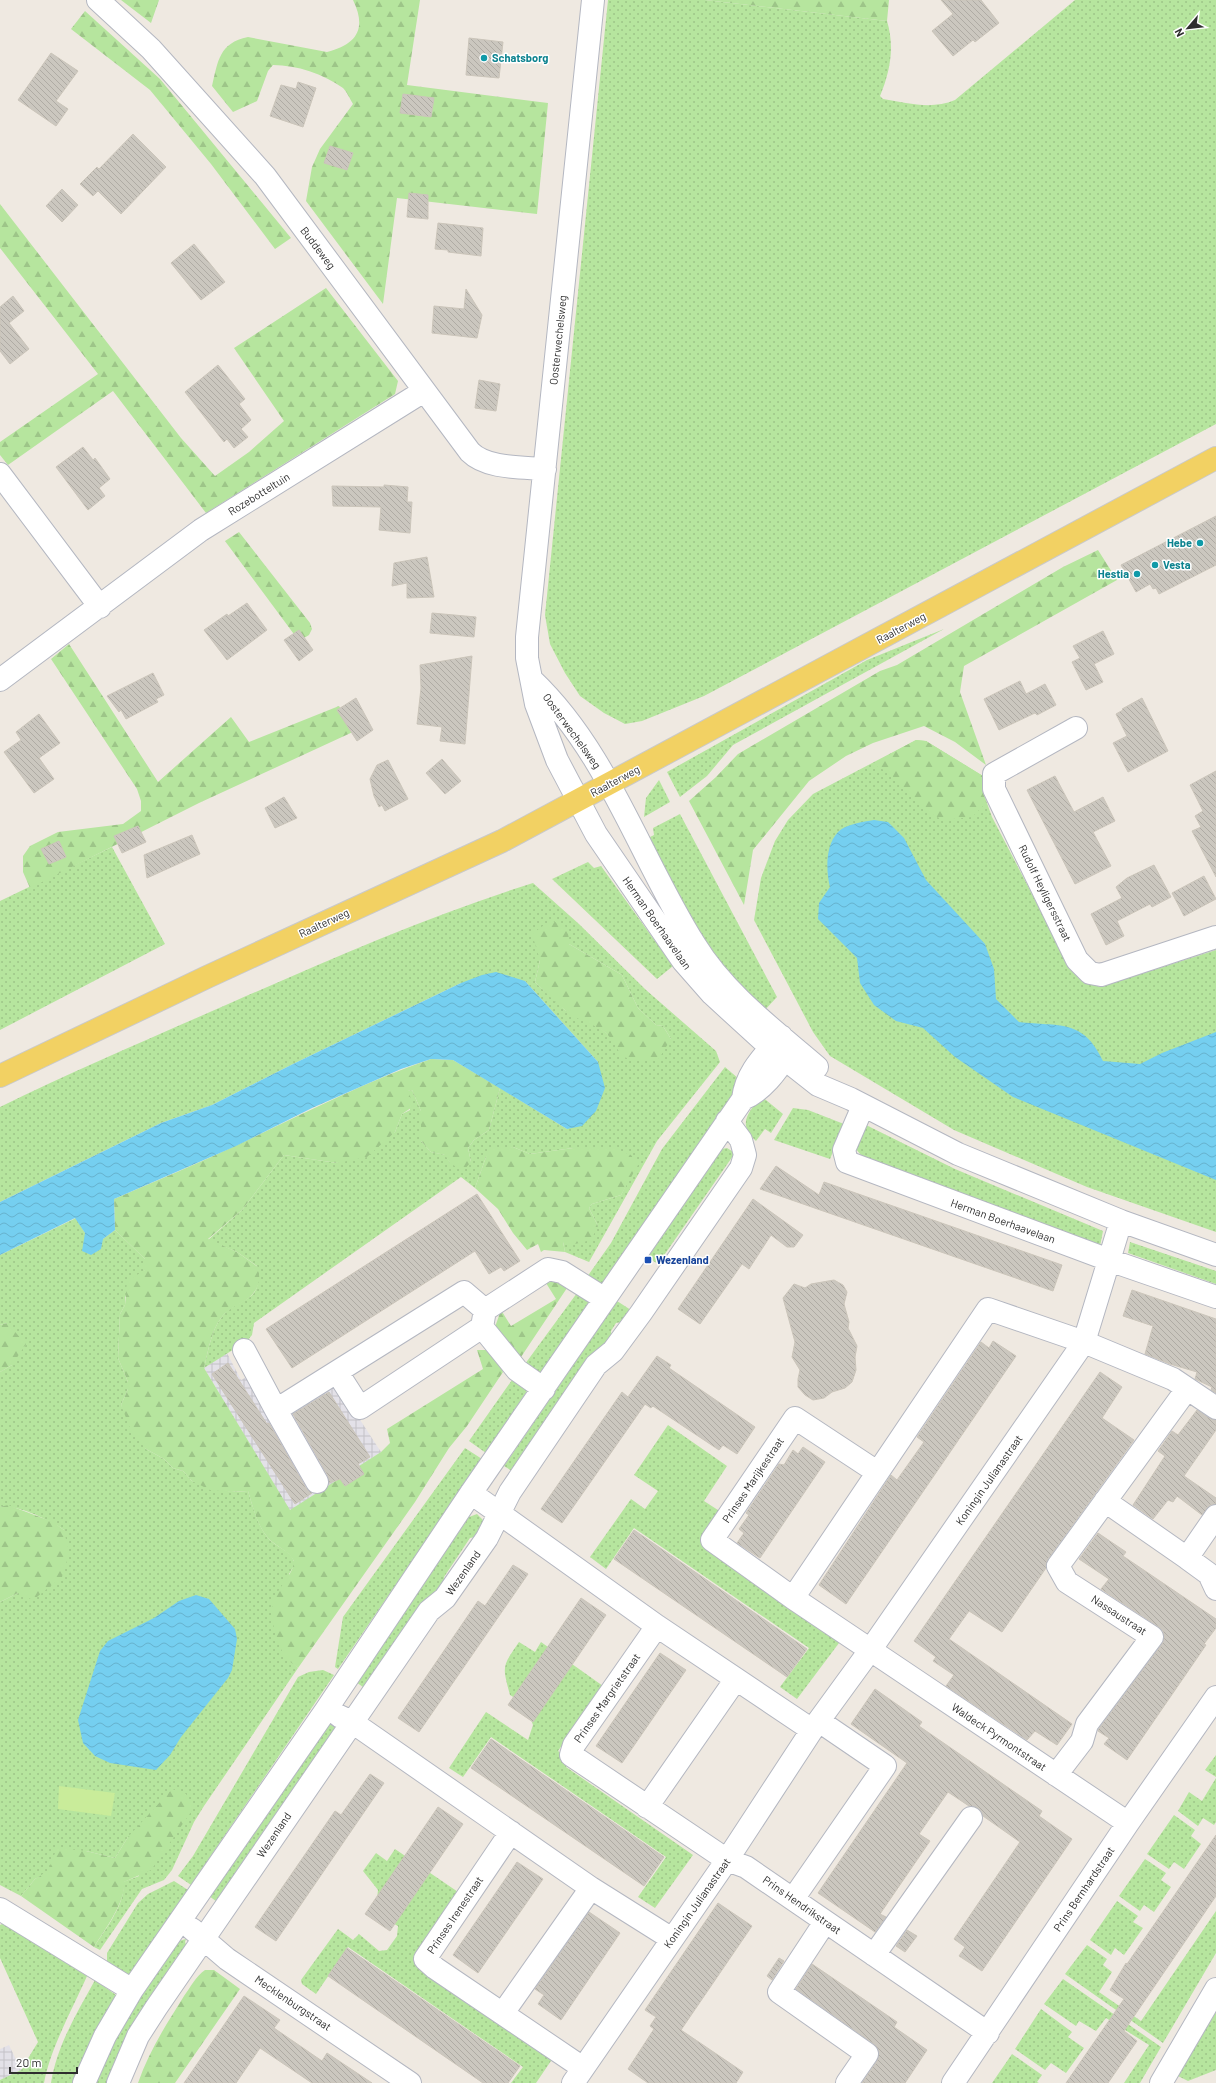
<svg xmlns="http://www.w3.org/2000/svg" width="1216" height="2083" viewBox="0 0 1216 2083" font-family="Barlow,sans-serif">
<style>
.industrial{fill:url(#industrial-grid)}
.grass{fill:url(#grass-dots);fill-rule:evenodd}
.forest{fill:url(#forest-firs)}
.pitch{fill:#c9ec9a}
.water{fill:url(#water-waves)}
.building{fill:url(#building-back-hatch);stroke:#cbc5ba}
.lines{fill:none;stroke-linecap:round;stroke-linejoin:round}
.minor-casing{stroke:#b4b7c1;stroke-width:24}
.major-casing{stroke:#c9c9c9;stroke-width:24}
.minor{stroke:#fff;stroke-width:22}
.major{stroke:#f2d163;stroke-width:22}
.culture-dot{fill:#0f9aa8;stroke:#fff;stroke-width:1.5}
.transit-dot{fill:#1a4fb4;stroke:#fff;stroke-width:1.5}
.labels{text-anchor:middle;stroke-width:3;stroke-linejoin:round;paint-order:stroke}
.culture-label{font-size:11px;font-weight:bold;fill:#0d838f;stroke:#fff;text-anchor:start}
.street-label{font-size:11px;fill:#2e2e2e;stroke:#fff}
.transit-label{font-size:11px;font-weight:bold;fill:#164399;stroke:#fff;text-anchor:start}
</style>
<defs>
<pattern id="industrial-grid" width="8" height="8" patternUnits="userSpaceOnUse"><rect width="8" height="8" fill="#e3e1e8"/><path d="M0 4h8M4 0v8" fill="none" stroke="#c3c1c7"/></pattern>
<pattern id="grass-dots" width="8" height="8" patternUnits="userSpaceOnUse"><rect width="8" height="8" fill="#b6e59e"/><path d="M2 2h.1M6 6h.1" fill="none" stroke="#9dc588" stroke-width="1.8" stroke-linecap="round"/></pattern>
<pattern id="forest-firs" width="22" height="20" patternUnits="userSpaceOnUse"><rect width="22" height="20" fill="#b6e59e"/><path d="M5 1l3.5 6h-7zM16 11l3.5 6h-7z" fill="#9dc588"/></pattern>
<pattern id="water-waves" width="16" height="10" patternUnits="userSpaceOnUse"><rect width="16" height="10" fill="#75cff0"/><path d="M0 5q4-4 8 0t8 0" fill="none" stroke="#66b2ce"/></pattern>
<pattern id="building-back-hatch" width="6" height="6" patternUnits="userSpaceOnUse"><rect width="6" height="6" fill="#cbc7bf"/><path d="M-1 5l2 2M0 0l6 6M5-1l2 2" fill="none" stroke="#afaba4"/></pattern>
</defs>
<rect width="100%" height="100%" fill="#efe9e1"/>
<path class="industrial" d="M227,1353L241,1380L261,1369L282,1401L327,1369L381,1452L290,1511L204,1368Z
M9,2045L21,2070L0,2080V2049Z"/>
<path class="grass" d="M608,0H705L887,21C895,47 890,72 880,96L883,99C908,103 931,110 955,100L1075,0H1216V424L704,696L642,721L625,724L604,713L580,696L565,673L550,644L545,615Z
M944,629L733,745L707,776L680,797L667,772L867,660Z
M916,740L926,741L983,776L982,789L992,817L1071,969L1084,982L1100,987L1216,950V1232L1087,1187L954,1130L830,1056L813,1032L754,920L761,878L775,841L788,820L813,794Z
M659,780L670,802L644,817L646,798Z
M680,814L777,997L762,1013L703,944L648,838L654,835L653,828Z
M112,847L165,944L0,1030V901Z
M588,862L594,868L601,866L673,966L657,979L552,879Z
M533,883L579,924L646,990L716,1051L720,1062L657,1141L589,1262L565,1252L563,1242L598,1226L589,1208L592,1204L621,1195L627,1183L573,1148L530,1154L513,1147L486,1157L475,1188L461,1177L254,1323L252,1335L247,1341L204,1368C208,1352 211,1331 221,1318C238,1295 264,1306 257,1266L237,1252L208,1240L242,1210L284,1155L337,1163L395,1132L402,1114L410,1110L407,1091L412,1090L421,1111V1141L431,1152L446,1155L450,1163L471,1162L468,1148L474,1140L489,1130L500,1088L567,1129L598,1062L525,981L461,983L293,1064L212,1105L161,1123L0,1202V1107C77,1069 156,1036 235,1001C333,958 431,915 533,883ZM569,944L622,975L638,1008L656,1025L663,1026L671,1039L615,1041L597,1025L565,1010L535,982L540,960Z
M725,1067L739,1079L732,1098L600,1286L587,1277L611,1243L662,1149Z
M761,1096L783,1114L771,1133L765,1129L756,1141C737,1123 748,1114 761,1096Z
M793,1108L808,1110L844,1124L830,1159L774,1140Z
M864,1124L955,1169L1103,1231L1100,1246L868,1164L856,1149Z
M727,1148L735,1153L658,1264L647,1257L722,1149Z
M76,1218L85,1233L103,1239L115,1230L145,1259V1270L125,1297V1305L120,1314L118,1358L128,1382V1389L121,1405L146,1449L164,1459L173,1468L183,1471L192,1481L231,1492L248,1491C253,1507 258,1528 270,1540C279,1549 291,1550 295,1564L289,1574L286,1657L298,1668L204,1806L194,1822L172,1870L164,1880L142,1889L100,1950L94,1947C104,1931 127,1902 123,1882L139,1876L128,1837L115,1858L86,1851L35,1879L21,1896L0,1885V1602L18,1593L64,1530C50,1520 17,1504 0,1507V1372L12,1365L7,1323L0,1325V1255Z
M1130,1242L1216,1271V1284L1128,1253Z
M577,1293L589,1302L540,1375L525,1364Z
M617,1301L634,1312L627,1321L616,1323L611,1331L612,1343L515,1473L504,1466Z
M512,1380L527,1391L486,1453L469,1441Z
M668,1425L727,1466L704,1501L721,1512L702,1542L842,1639L797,1699L780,1687L809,1648L634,1528L606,1569L590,1557L631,1499L645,1509L658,1491L634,1475Z
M465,1448L482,1459L338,1669L335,1667L343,1617Z
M477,1514L484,1521L480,1536L470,1538L444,1577L446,1587L367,1690L356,1682L469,1517Z
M519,1642L535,1652L541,1642L603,1686L558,1751L571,1760L566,1767L693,1855L655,1908L638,1897L666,1857L491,1737L463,1777L449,1768L486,1712L528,1740L533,1725L525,1704L510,1695C502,1665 502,1667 519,1642Z
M323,1670L334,1675L191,1885L178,1876L193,1856L298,1677L309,1672Z
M329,1724L337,1726L220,1904L209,1896Z
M1216,1755V1777L1205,1770Z
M1216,1778V1822L1214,1825L1203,1818L1198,1826L1178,1811L1189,1792L1202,1801Z
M1174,1815L1195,1830L1191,1836L1201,1844L1184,1869L1174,1862L1169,1869L1147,1854Z
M395,1849L461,1894L416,1960L555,2055L536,2083H511L523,2067L348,1947L316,1994L302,1984L301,1980L338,1929L353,1940L359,1934L379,1951L387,1950L397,1936L398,1926L383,1918L377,1899L378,1890L363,1871L376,1853L387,1861Z
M1145,1859L1166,1873L1161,1880L1171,1887L1154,1912L1144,1905L1140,1911L1119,1896Z
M174,1881L188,1890L129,1976L107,1963V1953L138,1903L148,1894Z
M1117,1901L1138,1916L1133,1922L1143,1928L1124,1955L1115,1948L1111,1955L1090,1940Z
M1216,1911V1953L1163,2043L1065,1974L1087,1945L1107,1959L1103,1965L1112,1972L1099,1992L1141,2021Z
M4,1923L87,1976C73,2008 50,2049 44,2083H0V2080L21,2070L38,2042L0,1958V1925Z
M186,1939L185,1942L187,1947L113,2083H96C114,2030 148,1986 179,1941Z
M1063,1979L1161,2047L1140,2083H1124L1149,2045L1106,2018L1096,2031L1079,2021L1076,2026L1044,2004Z
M95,1980L116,1995L93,2036L73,2083H51C57,2045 77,2013 95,1980Z
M1041,2009L1072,2032L1068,2037L1084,2048L1066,2073L1051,2063L1045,2070L1015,2049Z
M1216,2012V2070L1188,2081L1178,2076Z
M1012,2054L1042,2075L1037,2082L1039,2083H992Z"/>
<path class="forest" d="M121,0H159L151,23Z
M353,0H420L407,85L548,103L537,214L397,198L383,304L306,201L312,167L320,149L353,104C350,99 347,92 343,88C323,74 297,65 273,65L268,71L257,101L233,112L212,86C218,61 219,43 248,37L327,52C357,44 367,29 353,0Z
M705,0H889L887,21Z
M85,11L160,79L291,238L275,249L211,164L150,90L71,29Z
M0,204L181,438L215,476L249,452L284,421L234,348L326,288L398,381L395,394L206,513L113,391L8,465L0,455V442L98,374L0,248Z
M239,532L310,623L312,629L309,635L299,641L225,541Z
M1098,550L1117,580L964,666L960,692L986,765L955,742L924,726L873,743L846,756L809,781L753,850L744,905L689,801L716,777L738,754L880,671L897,665L1063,567Z
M69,644L158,782L231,717L249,742L339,706L355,731L199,803L30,888L23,872V856L30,846L58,832L123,824L141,811V801L137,789L51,659Z
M916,740L926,741L983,776L982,789L986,803L972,817L943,820L926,811L905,791L890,773L872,764Z
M551,920L568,928L569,944L622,975L638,1008L656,1025L663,1026L671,1039L658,1060H633L621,1056C605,1019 589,1030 565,1010C554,1002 545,991 535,982L540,960L532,934Z
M431,1059L453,1060L500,1088L489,1130L474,1140L468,1148L471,1162L463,1171L450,1163L445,1155L431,1152L421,1141V1111L412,1090L408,1091L414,1106L402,1114L395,1132L367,1157L337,1163L284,1155L242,1210L208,1239L237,1252L258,1267C258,1270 260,1277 259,1281C254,1304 233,1302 221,1318C211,1331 208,1352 204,1368L290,1510L381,1452L390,1443L387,1429L483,1369L477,1350H492L503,1372L467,1426L449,1448L415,1502L298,1668C294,1665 289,1661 286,1658C278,1646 267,1612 274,1599C278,1589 295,1571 294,1561C287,1549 278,1548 269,1539C257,1526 253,1507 248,1491L231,1492L210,1490L192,1481L183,1471L173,1468L164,1459L146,1449L132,1433L121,1405L128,1389V1382L118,1358L120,1314L125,1305L127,1281L145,1270V1259L115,1230L114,1199C155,1181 197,1164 237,1145C301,1115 364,1082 431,1059Z
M513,1147L530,1154L573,1148L611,1147L631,1155L638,1165L621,1195L592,1204L589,1208L598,1226L591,1240L575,1244L563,1242L565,1252L544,1250L541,1252L538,1244L527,1250L513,1233L498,1209L475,1188L486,1157L492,1149Z
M555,1281L567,1288L519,1360L495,1327L501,1310L511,1326L556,1299L546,1283Z
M7,1323L26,1344L12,1365L0,1372V1325Z
M8,1505L53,1522L64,1530L69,1554L62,1577L33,1600L18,1593L0,1602V1507Z
M172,1789L186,1794L193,1809L151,1870L124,1882C126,1902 104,1930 94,1947L21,1896L35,1879L48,1871L57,1848L86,1851L115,1858L128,1837Z
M205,1970H214L240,1989L175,2083H138C149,2051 166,2025 184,1996C190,1988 196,1976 205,1970Z"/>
<path class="pitch" d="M59,1786L115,1793L111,1816L58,1809Z"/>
<path class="water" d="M874,820L888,822L904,838L926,880L985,944L994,969L996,999L1019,1022C1059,1027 1083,1018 1103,1061L1140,1064L1162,1053L1216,1032V1180L1013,1097L955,1057L923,1028L896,1021L874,1005L860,983L857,958L818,919L819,903L830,887C826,871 825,846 838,832C846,824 863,822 874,820Z
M496,972L525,981L598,1062L605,1088L596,1111L582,1126L567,1129L453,1060L431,1059L401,1069L312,1108L236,1146L114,1199L115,1230L103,1239L101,1249L91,1255L82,1251L85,1233L75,1218L0,1255V1202L161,1123L212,1105L293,1064L461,983L482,975Z
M196,1595L209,1599L235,1629L237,1639L232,1670L228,1678L181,1737L170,1755L156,1770L110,1763L95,1756L83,1743L78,1720L100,1651L108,1641L154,1618L179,1601Z"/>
<path class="building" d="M941,0H981L999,23L975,42L973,40L953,56L932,31L953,14Z
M469,38L503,42L499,78L466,75Z
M51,53L78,71L56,101L68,109L56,126L18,100Z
M298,82L316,88L303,127L270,116L281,85L296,89Z
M403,94L434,98L431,117L400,113Z
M133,134L166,167L121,214L98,191L93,196L80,184L97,167L99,169Z
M330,146L353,153L347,170L324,163Z
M62,189L78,205L62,222L46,206Z
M409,193L428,195V219L407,217Z
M438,223L483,228L481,256L448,252V250L435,249Z
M194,244L225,282L201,300L171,263Z
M466,289L482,315L477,338L432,333L434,306L464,309Z
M13,296L24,311L9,323L29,349L10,364L0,351V307Z
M218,365L245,399L239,404L251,420L241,429L248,437L234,448L227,439L224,442L185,392Z
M479,380L500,384L496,411L475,408Z
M83,447L93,460L95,458L110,479L99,488L105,496L88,510L56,467Z
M384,485L408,487L407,502H412L410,533L379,530L381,507L333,506L332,486L384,487Z
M1216,516V565L1159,594L1156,588L1153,589L1150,584L1136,592L1121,565Z
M427,557L434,597L407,598V583L392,586L394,563Z
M247,603L267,630L227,660L204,630L227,614L228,616Z
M432,613L476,617L474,637L430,633Z
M299,630L313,650L299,661L284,640Z
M1103,631L1114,654L1094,664L1103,682L1086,690L1072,662L1080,658L1073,646Z
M472,656L465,744L440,741L442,727L417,724L421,688L420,665Z
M153,673L164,695L156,699L158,702L126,719L121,710L119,712L107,696Z
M1020,681L1026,694L1045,684L1056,705L1037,715L1035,713L999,730L984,699Z
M356,698L373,730L357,741L337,710Z
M1142,698L1168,751L1128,772L1113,743L1127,736L1116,714L1123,710L1122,709Z
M39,714L60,743L39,758L54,779L34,793L4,752L21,740L16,732Z
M442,759L461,781L445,794L426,773Z
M388,760L408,799L385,811L382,805L379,807L374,796L370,779L377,765Z
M1216,771V877L1192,831L1201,827L1195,816L1203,811L1190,785Z
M1055,776L1074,812L1103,797L1115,821L1093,832L1111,866L1075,884L1027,790Z
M284,797L297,818L275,828L265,808Z
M138,826L146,842L122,853L114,836Z
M192,835L200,854L147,878L144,855Z
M59,841L66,857L49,864L41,849Z
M1154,865L1171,897L1152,907L1150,904L1117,921L1124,936L1106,945L1091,914L1122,898L1116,887L1127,878Z
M1204,876L1216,899L1184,916L1172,893Z
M776,1166L819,1195L824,1182L1062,1265L1053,1291L760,1189Z
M477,1194L520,1261L504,1271L501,1267L489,1274L475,1251L292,1368L266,1329Z
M753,1199L803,1235L794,1247H787L771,1235L749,1269L742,1264L700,1324L678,1309Z
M834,1280L843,1285L847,1292L844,1304L849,1322L848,1328L857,1346L855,1357L856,1370L852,1382L845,1388L832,1392L824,1398L813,1400L805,1395L798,1387V1379L800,1370L792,1357L795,1342L783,1298L794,1284L805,1288L811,1284Z
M1132,1290L1216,1319V1393L1211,1390L1212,1387L1195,1379L1197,1372L1170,1364L1145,1354L1153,1326L1123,1316Z
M993,1341L1016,1356L846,1604L819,1585L891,1475L897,1480L924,1442L917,1437L981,1342L989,1348Z
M657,1356L671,1365L669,1368L755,1427L737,1454L723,1445L719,1450L653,1406L651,1408L645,1404L562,1523L541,1509L622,1392L628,1397Z
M228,1363L267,1424L269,1423L306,1488L312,1493L295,1504L212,1374Z
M1100,1372L1122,1387L1102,1418L1134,1440L1048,1559L1046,1568L1002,1632L969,1611L949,1639L1072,1724L1057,1745L1035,1731L1027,1740L946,1686L954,1675L933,1661L936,1657L914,1641Z
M329,1392L370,1457L358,1464L364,1474L345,1486L340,1479L329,1483L328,1476L293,1414Z
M1197,1410L1209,1418L1216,1420V1430L1184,1476L1216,1498V1504L1210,1505L1202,1515L1177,1496L1173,1502L1168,1500L1153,1519L1133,1505L1165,1456L1158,1451L1172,1431L1178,1435Z
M803,1447L825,1462L760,1558L737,1543L744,1533L739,1529L749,1515L746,1513L779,1464L784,1465L793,1450L798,1454Z
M634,1530L807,1649L787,1677L614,1559Z
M1098,1533L1126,1552L1123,1556L1216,1619V1628L1204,1644L1206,1645L1127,1760L1104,1744L1109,1738L1098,1731V1730L1162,1644L1164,1638L1163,1631L1159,1627L1101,1589L1109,1579L1079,1559Z
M513,1565L528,1574L419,1732L398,1718L478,1601L485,1606Z
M581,1598L606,1615L533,1722L508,1705Z
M660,1653L686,1670L622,1763L596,1746Z
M875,1689L922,1722L919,1726L1042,1811L1039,1816L1072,1839L982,1971L959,1956L965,1947L954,1939L1020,1842L983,1816L978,1808L969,1806L948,1792L919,1834L930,1841L880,1914L886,1917L875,1932L818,1893L907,1763L851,1724Z
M491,1739L664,1857L644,1886L471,1768Z
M370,1774L384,1783L276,1941L255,1927L335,1811L341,1815Z
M438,1807L463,1824L390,1931L365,1914Z
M1216,1835V1896L1124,2031L1137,2041L1108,2083H1066L1124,1999L1110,1990L1126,1963L1127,1964Z
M517,1862L543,1879L478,1973L453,1955Z
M718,1903L752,1926L681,2030L743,2072L736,2083H648L628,2069L654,2029L650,2026L656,2017L645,2010Z
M589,1912L620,1933L561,2020L538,2004L544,1995L535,1989Z
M907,1930L917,1936L905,1952L896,1946Z
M347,1948L520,2066L508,2083H483L328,1976Z
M779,1958L784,1961L772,1980L767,1976Z
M812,1964L897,2022L894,2027L927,2050L905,2083H862L877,2061L878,2049L874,2044L796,1989Z
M244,1996L280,2020L274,2028L322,2061L327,2053L372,2083H312L260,2048L236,2083H184Z"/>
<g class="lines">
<defs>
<path id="minor" d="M98,0L151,49L265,176L470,452C487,469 522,467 545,469
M593,0L527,637V658L536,704L557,760L596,834L683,961L712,994L771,1048L818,1085L851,1099L958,1154L1121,1221L1216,1255
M0,474L100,607
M0,680L201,530L424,391
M532,680C608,752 640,858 695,945C725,994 774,1030 817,1067
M1076,728L994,774V789L1077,960L1090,973L1101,975L1216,937
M743,1099C766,1089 779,1067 793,1047
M863,1106L844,1150L847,1162L1109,1260L1216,1297
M244,1350L276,1410L464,1292L485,1310
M337,1372L360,1408L482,1327
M544,1389L517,1370L482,1327L485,1310L548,1269L562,1272L605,1299
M276,1410L317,1482
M877,1472L795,1418L712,1540L793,1598L1128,1823
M471,1493L657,1626L812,1730
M1105,1501L1187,1558L1216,1516
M1187,1558L1209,1574L1216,1589
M793,1598L988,1309L1084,1342L1173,1379L1216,1408
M657,1626L574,1745L571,1755L727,1860L746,1867L988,2033
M339,1716L352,1722L591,1888L672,1939
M1056,1775L1082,1741L1087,1724L1152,1637L1067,1582L1058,1566L1187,1389
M647,1807L736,1679
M511,1832L425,1959L435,1968L583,2068
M793,1899L885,1766L819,1721
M0,1909L132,1990
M825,1922L779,1992L867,2054L847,2083
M192,1929L227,1959L410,2083
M874,1955L971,1818
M503,2013L591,1888
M84,2083L105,2036L132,1990L326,1710L471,1493L743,1099C746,1072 765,1055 781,1036
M118,2083L138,2036L156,2008L429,1611L445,1598L487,1538L510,1492L596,1365L613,1351L641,1313L741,1168L745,1155L741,1140L727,1121
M573,2083L727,1860L812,1730L871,1649L1084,1342L1121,1221
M953,2083L1128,1823L1216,1697
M1161,2083L1216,1989"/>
<path id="major" d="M0,1076L207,977L502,841L1216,458"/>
</defs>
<use href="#minor" class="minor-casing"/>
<use href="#major" class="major-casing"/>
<use href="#minor" class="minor"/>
<use href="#major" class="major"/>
</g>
<g class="culture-dot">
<circle cx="484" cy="58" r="4"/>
<circle cx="1200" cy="543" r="4"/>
<circle cx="1155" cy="565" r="4"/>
<circle cx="1137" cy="574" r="4"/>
</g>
<rect class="transit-dot" x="644" y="1256" width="8" height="8" rx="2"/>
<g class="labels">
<g class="culture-label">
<text x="492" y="62">Schatsborg</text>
<text x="1192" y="547" text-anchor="end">Hebe</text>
<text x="1163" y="569">Vesta</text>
<text x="1129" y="578" text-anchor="end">Hestia</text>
</g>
<g class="street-label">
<text transform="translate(318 248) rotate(53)" y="4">Buddeweg</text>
<text transform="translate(558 340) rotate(-84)" y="4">Oosterwechelsweg</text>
<text transform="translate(259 494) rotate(-32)" y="4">Rozebotteltuin</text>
<text transform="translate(901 628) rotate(-28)" y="4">Raalterweg</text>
<text transform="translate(572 731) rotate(54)" y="4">Oosterwechelsweg</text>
<text transform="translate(615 781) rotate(-28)" y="4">Raalterweg</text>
<text transform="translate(1045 893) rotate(64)" y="4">Rudolf Heyligersstraat</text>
<text transform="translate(324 923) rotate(-25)" y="4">Raalterweg</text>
<text transform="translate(657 923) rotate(55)" y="4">Herman Boerhaavelaan</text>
<text transform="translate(1003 1221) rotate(20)" y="4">Herman Boerhaavelaan</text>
<text transform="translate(753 1480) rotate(-56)" y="4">Prinses Marijkestraat</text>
<text transform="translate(989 1480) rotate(-55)" y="4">Koningin Julianastraat</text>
<text transform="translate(463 1573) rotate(-55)" y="4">Wezenland</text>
<text transform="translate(1119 1615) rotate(33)" y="4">Nassaustraat</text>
<text transform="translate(607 1698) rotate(-55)" y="4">Prinses Margrietstraat</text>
<text transform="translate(999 1737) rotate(34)" y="4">Waldeck Pyrmontstraat</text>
<text transform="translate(274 1835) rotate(-56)" y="4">Wezenland</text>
<text transform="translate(1084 1889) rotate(-56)" y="4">Prins Bernhardstraat</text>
<text transform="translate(697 1903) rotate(-55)" y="4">Koningin Julianastraat</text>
<text transform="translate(802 1905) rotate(35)" y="4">Prins Hendrikstraat</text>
<text transform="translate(455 1915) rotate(-56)" y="4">Prinses Irenestraat</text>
<text transform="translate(293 2003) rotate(34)" y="4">Mecklenburgstraat</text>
</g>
<g class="transit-label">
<text x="656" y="1264">Wezenland</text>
</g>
</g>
<g transform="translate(1188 28) rotate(242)" stroke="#ffffff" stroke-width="3" paint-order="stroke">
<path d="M0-3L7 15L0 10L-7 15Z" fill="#2e2e2e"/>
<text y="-6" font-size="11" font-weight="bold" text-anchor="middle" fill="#2e2e2e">N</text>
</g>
<path d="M10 2067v6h67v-6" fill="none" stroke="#2e2e2e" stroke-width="2"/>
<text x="16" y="2067" font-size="12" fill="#2e2e2e" stroke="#ffffff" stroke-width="3" paint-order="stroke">20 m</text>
</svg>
